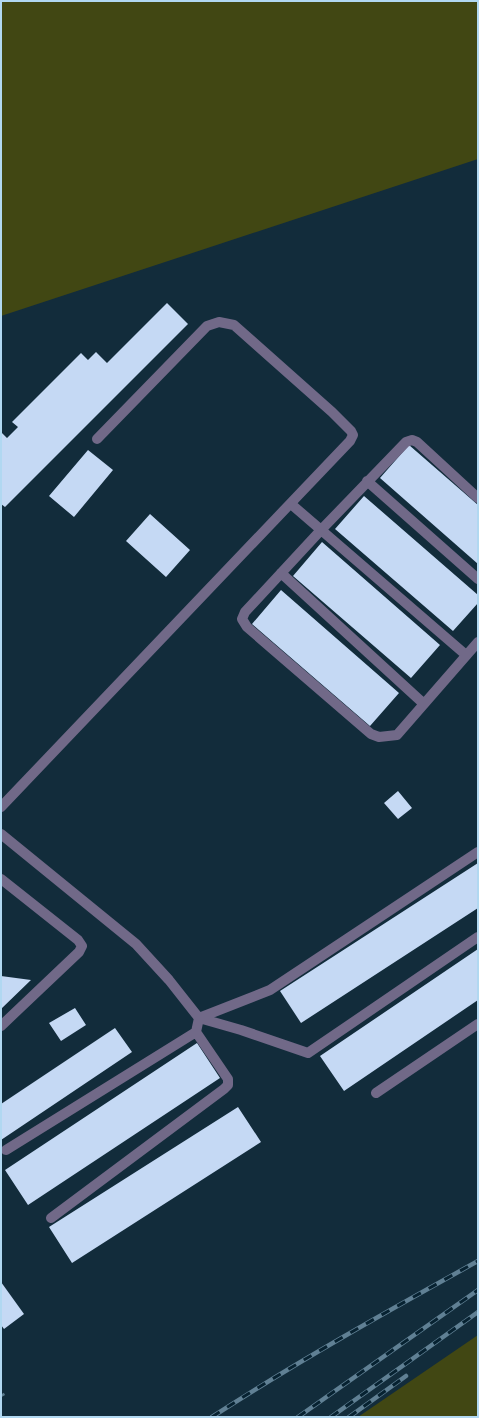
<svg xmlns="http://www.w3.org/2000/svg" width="479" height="1418" viewBox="0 0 479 1418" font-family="'Work Sans',sans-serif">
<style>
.green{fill:#414713}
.building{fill:#c5d9f4}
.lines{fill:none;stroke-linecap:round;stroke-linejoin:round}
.path{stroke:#5c7c8f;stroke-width:2.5;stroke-dasharray:4 2;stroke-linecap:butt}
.minor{stroke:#716988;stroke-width:10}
.rail-casing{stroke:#608094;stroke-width:4.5}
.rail{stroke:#072231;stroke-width:3;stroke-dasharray:9;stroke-linecap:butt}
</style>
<rect width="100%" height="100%" fill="#122c3b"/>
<path class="green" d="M1,1H478V159L1,316Z
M478,1335V1417H358Z"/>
<path class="building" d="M167,303L188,324L5,507L1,504V432L7,438L18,427L12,422L81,353L88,360L96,352L107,363Z
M409,445L478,505V564L380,478Z
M88,450L113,470L74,517L49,496Z
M364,496L478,595V603L453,631L335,529Z
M150,514L190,550L166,577L126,541Z
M322,542L440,645L411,678L293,576Z
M281,590L399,693L370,726L252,624Z
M398,791L412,808L398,819L384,803Z
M478,863V908L301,1023L280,991Z
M478,949V1000L344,1091L320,1056Z
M1,976L31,980L1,1009Z
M75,1008L86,1025L61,1041L49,1023Z
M115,1028L132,1052L1,1140V1104Z
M197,1043L220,1078L28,1205L5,1170Z
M238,1107L261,1142L72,1263L49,1227Z
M1,1282L24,1314L4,1329L1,1325Z"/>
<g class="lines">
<path class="path" d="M1,1396L6,1393"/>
<path class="minor" d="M367,481L478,579
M478,498L417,442L412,440L406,442L321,530L245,612L242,619L247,627L371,734L379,737L397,735L478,642
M291,504L466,655
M281,573L424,704
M1,807L350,441L353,435L351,431L332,412L234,325L219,322L207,326L97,439
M1,834L136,944L169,980L199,1018L241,1030L308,1053L478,937
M1,879L78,940L82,946L79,952L1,1026
M376,1093L478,1024
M6,1150L196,1032L199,1018L270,990L478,852
M51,1218L224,1089L228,1085V1079L196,1032"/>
<defs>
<path id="rail" d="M212,1417C298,1361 388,1311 478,1261
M298,1417L478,1290
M331,1417L478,1312
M349,1417L406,1376"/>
</defs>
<use href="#rail" class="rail-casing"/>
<use href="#rail" class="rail"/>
</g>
<rect width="479" height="1418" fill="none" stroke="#b1d8f1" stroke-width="4"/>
</svg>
